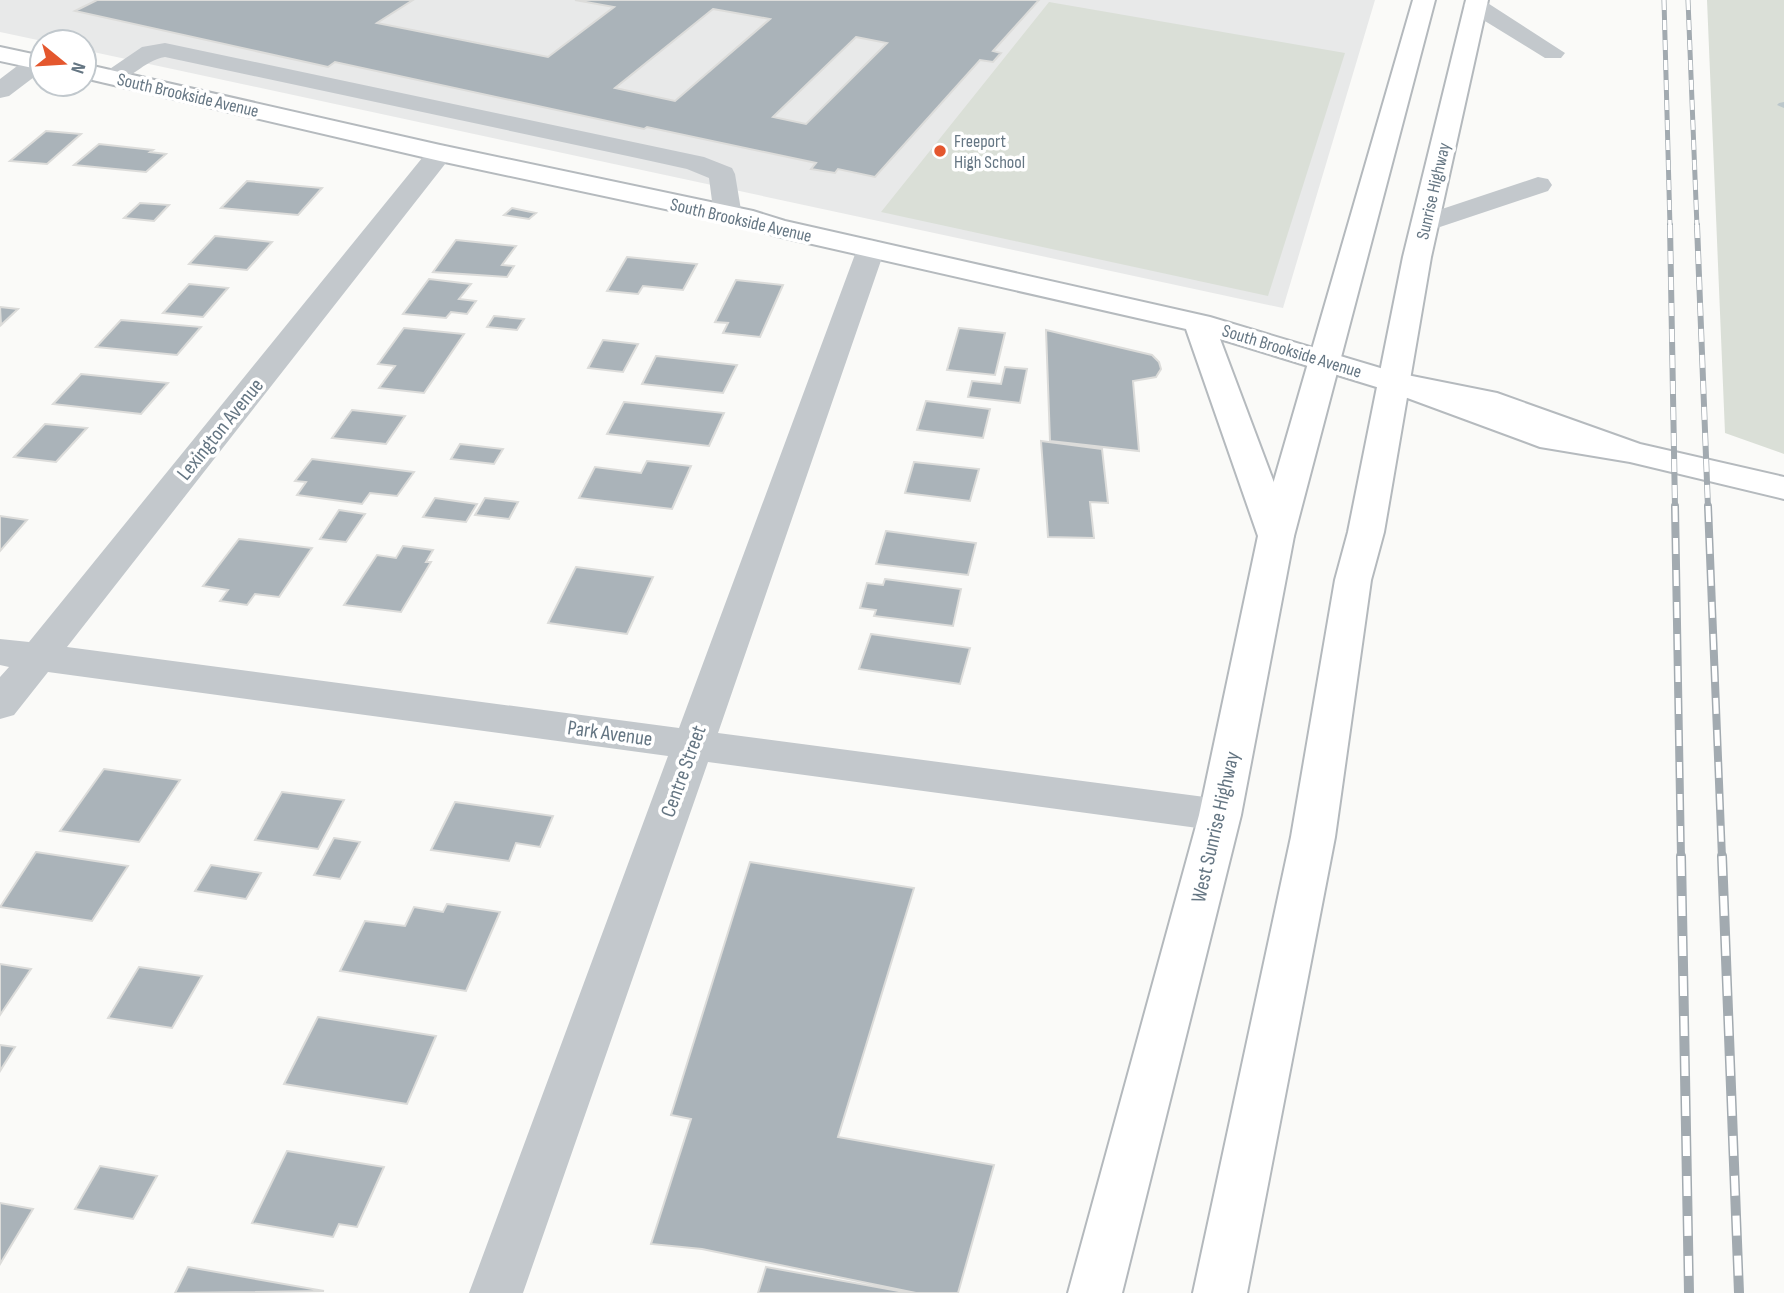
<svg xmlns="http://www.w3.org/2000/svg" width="1784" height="1293" viewBox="0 0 1784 1293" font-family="'Sofia Sans Condensed',sans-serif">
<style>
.built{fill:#e8e9e9}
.green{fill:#dadfd7}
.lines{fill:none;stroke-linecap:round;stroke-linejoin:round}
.stream{fill:#bbc7cb;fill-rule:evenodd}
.building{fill:#aab3b9;stroke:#dcdcda;stroke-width:2;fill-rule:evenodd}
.major-casing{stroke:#b5babe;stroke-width:4}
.highway-casing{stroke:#b4b9bd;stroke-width:4}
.minor{fill:#c3c8cc;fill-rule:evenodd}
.major{fill:#fff;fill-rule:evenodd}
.highway{fill:#fff;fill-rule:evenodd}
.rail-far3-casing{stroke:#a2aab0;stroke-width:5}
.rail-far2-casing{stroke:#a2aab0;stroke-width:6}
.rail-far1-casing{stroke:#a2aab0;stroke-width:8}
.rail-casing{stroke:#a2aab0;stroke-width:10}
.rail-far3{stroke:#fff;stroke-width:3.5;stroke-dasharray:10;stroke-linecap:butt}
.rail-far2{stroke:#fff;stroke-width:4.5;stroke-dasharray:13;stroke-linecap:butt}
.rail-far1{stroke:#fff;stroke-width:5;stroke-dasharray:16;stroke-linecap:butt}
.rail{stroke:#fff;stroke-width:7;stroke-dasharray:20;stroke-linecap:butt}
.poi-dot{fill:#e4572e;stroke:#fff;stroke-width:2.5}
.labels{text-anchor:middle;stroke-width:7;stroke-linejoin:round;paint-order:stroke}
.far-street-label{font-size:18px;fill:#657683;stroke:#fff}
.far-poi-label{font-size:18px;fill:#657683;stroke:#fff;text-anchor:start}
.street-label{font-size:21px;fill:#657683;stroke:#fff}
</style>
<rect width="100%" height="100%" fill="#fafaf8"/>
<path class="built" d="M0,0H1375L1283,308L84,50V42H47L0,32Z"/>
<path class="green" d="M1707,0H1784V454L1725,433Z
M1049,2L1345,53L1268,296L881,212Z"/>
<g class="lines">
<path class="stream" d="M1784,102V108L1777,105L1779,103Z"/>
</g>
<path class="building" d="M97,0H413L377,23L548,57L614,7L575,0H1039L993,51L1001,53L993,62L980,60L875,177L838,169L835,173L811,169L816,163L647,127L644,129L335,62L328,67L75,11ZM713,9L770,19L675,101L615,88ZM856,37L887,43L806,124L773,117Z
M46,131L81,134L47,164L10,161Z
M99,144L153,150L150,152L166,154L146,172L74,165Z
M247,181L322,188L298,215L221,208Z
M140,203L169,205L154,221L124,218Z
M512,208L536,213L529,219L504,215Z
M215,236L272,242L247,270L189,264Z
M456,240L516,246L502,265L514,266L507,277L433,272Z
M627,257L697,264L683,290L643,286L638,294L607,291Z
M429,279L471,284L459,299L476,301L467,314L451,312L446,318L403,314Z
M736,280L783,285L760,337L723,333L728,323L715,322Z
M189,284L228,288L203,317L163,313Z
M0,307L18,309L1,325Z
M494,316L524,319L517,330L487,327Z
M121,320L201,327L177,355L96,347Z
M404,328L464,334L424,393L379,388L395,366L378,364Z
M959,328L1005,333L995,375L947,370Z
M1046,330L1152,355L1159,362L1161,369L1156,377L1133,381L1139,451L1050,441Z
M603,340L638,344L623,372L588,368Z
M656,356L737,365L723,393L642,384Z
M1005,367L1027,369L1020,403L968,397L972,381L1001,384Z
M81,374L168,383L141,414L53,404Z
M926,401L990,409L983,438L917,430Z
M624,402L724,413L709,446L607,434Z
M352,410L405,416L386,444L332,438Z
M45,424L87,428L56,462L14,457Z
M1041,441L1102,449L1108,503L1090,502L1094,538L1048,537Z
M460,444L503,449L494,464L451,459Z
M312,459L414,472L397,496L370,493L362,504L297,495L306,482L295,481Z
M647,461L691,466L672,509L579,498L595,467L641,473Z
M914,462L979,469L970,501L905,493Z
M435,498L477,504L466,522L423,517Z
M485,498L518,502L509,519L475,515Z
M339,510L365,514L346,542L320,539Z
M0,516L27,520L0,551Z
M886,531L976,543L968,575L876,564Z
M239,539L312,548L279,597L255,594L247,605L220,601L228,590L203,586Z
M403,546L433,550L426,562H431L401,612L344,605L377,555L396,558Z
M576,567L653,577L627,634L548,623Z
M885,579L961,589L953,626L874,616L876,610L860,608L867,583L883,585Z
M871,634L970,648L960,684L859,669Z
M104,769L180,780L139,842L60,831Z
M282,792L344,800L318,849L255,840Z
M455,802L553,816L540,847L516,843L509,861L431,850Z
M334,838L360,842L340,879L314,875Z
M36,852L128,866L92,921L0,907Z
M750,862L914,888L838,1137L994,1165L958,1293H916L702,1249L651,1244L691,1119L671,1115Z
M211,865L261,873L246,899L195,891Z
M447,904L500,912L466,991L340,971L365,921L405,926L414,907L443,912Z
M0,964L31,969L0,1015Z
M139,967L202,976L172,1028L108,1018Z
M318,1017L436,1036L407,1104L284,1084Z
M0,1045L15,1047L0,1071Z
M287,1151L384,1167L357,1227L339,1224L333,1237L252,1223Z
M100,1166L157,1176L133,1219L75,1209Z
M0,1203L33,1209L0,1264Z
M188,1267L324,1291L175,1293Z
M766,1267L910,1293H758Z"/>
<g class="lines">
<defs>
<path id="major" d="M0,47L42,56V70L0,61Z
M84,64L440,145L753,211L785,221L1210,317L1397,373L1497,393L1640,444L1784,477V499L1630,462L1540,447L1383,389L1220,339L1294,536L1289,544L1276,548L1263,544L1258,536L1186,329L777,236L745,226L440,161L84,78Z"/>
<path id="highway" d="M1413,0H1435L1294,536L1241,815L1122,1293H1068L1199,815L1258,536Z
M1466,0H1488L1431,257L1384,532L1371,580L1335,837L1247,1293H1193L1291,837L1335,580L1348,532L1403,257Z"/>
</defs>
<use href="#major" class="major-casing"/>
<use href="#highway" class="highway-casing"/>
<path class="minor" d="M1467,0H1483L1565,53L1561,58H1545L1467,10L1464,5Z
M165,43L704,157L732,168L735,174L742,216L738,222L728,224L718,222L714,216L709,178L687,169L637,158L165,57C142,60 126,88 101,82L98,77L142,47Z
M38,55L42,56V71L9,96L0,98V79L29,57Z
M440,145L449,147L453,153L449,159L67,647L679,728L857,249L861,243L871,240L881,243L885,249L718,733L1220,799L1235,803L1241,815L1235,827L1220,831L708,762L523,1293H469L668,756L48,672L14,715L0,719V677L9,667L0,665V639L29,642L431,147Z
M1538,177L1548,179L1552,185L1548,191L1425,232L1415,230L1411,224L1415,218Z"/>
<use href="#major" class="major"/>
<use href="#highway" class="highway"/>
<defs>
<path id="rail-far3" d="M1664,0L1670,227
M1688,0L1697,227"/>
<path id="rail-far2" d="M1670,225L1675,508
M1697,225L1708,508"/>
<path id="rail-far1" d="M1675,506L1681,858
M1708,506L1722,858"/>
<path id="rail" d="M1681,856L1689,1293
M1722,856L1739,1293"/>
</defs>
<use href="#rail-far3" class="rail-far3-casing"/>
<use href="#rail-far2" class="rail-far2-casing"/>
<use href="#rail-far1" class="rail-far1-casing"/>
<use href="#rail" class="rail-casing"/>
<use href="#rail-far3" class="rail-far3"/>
<use href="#rail-far2" class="rail-far2"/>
<use href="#rail-far1" class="rail-far1"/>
<use href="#rail" class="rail"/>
</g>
<circle class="poi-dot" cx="940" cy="151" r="7"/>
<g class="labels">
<g class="far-street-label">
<text transform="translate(188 95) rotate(13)" y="6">South Brookside Avenue</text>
<text transform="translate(1433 191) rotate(-77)" y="6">Sunrise Highway</text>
<text transform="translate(741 220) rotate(13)" y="6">South Brookside Avenue</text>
<text transform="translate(1292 351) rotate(17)" y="6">South Brookside Avenue</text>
</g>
<g class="far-poi-label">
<text x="954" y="147">Freeport<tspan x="954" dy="21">High School</tspan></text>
</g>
<g class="street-label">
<text transform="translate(220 429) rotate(-51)" y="7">Lexington Avenue</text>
<text transform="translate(610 733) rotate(8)" y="7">Park Avenue</text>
<text transform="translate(683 771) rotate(-70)" y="7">Centre Street</text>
<text transform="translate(1215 827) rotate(-77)" y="7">West Sunrise Highway</text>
</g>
</g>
<g transform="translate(63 63) rotate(108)"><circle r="33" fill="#ffffff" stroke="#c1c8cd" stroke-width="2"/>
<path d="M0-5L12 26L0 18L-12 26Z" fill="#e4572e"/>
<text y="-10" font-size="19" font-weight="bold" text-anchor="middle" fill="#657683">N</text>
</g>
</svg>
